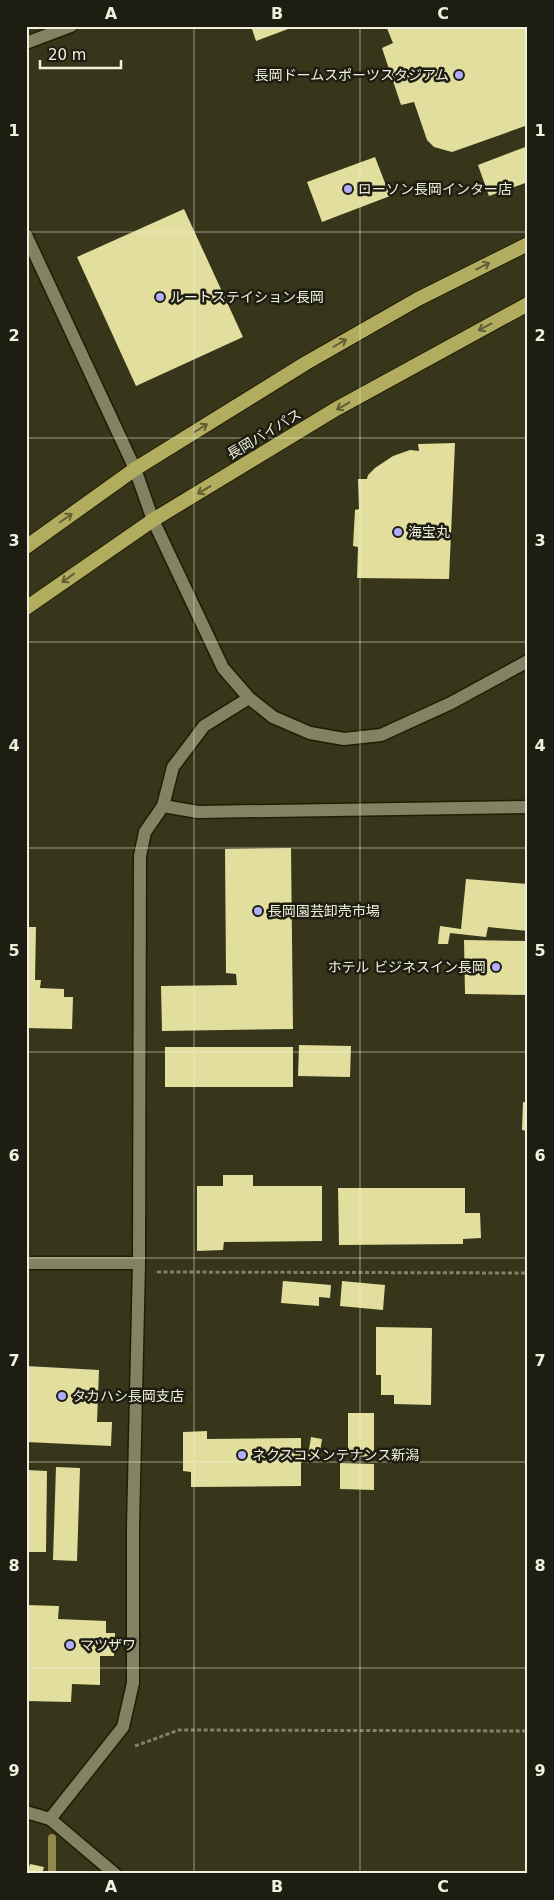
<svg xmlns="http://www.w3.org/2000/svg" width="554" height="1900" viewBox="0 0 554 1900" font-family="'DejaVu Sans','Noto Sans JP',sans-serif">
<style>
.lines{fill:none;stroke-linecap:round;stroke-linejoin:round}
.stream{stroke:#908b4d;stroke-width:8}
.building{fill:#e2de9d}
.minor-casing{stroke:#1f1d03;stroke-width:15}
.tertiary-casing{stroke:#1f1d03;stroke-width:15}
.trunk-casing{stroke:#1f1d03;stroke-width:16}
.path{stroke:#828169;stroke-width:3;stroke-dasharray:4 2.5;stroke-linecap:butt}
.minor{stroke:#838263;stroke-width:12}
.tertiary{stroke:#838263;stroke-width:12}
.trunk{stroke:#b2ad5e;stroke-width:14}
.oneway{stroke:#615e34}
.grid{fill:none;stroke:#f0f0df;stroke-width:1;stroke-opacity:0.55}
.poi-dot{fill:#b0aefa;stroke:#1e1d11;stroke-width:2}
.labels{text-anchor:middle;stroke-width:5;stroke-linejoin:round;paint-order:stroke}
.poi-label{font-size:14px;fill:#f0f0df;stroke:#1e1d11;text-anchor:start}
.street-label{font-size:14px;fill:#f0f0df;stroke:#1e1d11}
.neatline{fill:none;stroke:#f0f0df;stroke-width:2}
.grid-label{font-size:16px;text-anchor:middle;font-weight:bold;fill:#f0f0df}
</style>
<rect width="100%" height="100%" fill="#38361a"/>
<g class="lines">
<path class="stream" d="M52,1874V1838"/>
</g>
<path class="building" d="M251,26H296L256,41Z
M386,26H528V125L452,152L434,147L427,140L414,102L401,105L382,48L393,43Z
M528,146V182L489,196L478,165Z
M375,157L390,196L322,222L307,182Z
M184,209L243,337L136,386L77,257Z
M455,443L449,579L357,578L358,547L353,546L355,510L359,509L358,479H367L368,475L375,468L393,456L410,450L419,451L418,444Z
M291,848L293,1029L162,1031L161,986L237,985L236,974L226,973L225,849Z
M466,879L528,884V931L488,927L486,937L450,933L448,944H438L440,926L461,929Z
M26,927H36L35,980H41L40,988L64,989V997H73L72,1029L26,1028Z
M464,940L528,941V995L465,994Z
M299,1045L351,1046L350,1077L298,1076Z
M165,1047H293V1087H165Z
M523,1102L528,1103V1131L522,1130Z
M223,1175H253V1186H322V1241L224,1242L223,1250L197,1251V1186H223Z
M338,1188H465V1213H480L481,1238L463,1239V1244L339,1245Z
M283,1281L331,1285L330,1298L319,1297V1306L281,1303Z
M342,1281L385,1285L383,1310L340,1306Z
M376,1327L432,1328L431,1405L394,1404V1395H381V1375H376Z
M26,1366L99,1370L97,1422H112L111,1446L26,1442Z
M348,1413H374V1457L348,1456Z
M207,1431V1439L301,1438V1486L191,1487V1472L183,1471V1432Z
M311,1437L322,1439L319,1458L308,1456Z
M340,1463L374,1464V1490L340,1489Z
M56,1467L80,1468L77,1561L53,1560Z
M27,1470L47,1471L46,1552H26Z
M26,1605L59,1606L58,1619L106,1621V1633H115L114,1656H100V1685L72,1684L71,1702L26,1701Z
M30,1864L44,1867L42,1874H27Z"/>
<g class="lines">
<defs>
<path id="minor" d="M163,806L198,812L528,807
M26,1263H139
M50,1819L115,1874"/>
<path id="tertiary" d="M26,43L71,26
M26,235L135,469L153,520L223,668L249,698L273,717L310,733L344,739L381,735L451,703L528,661
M26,1812L50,1819L123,1727L133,1683V1527L139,1263L140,856L145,832L163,806L173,767L204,726L249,698"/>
<path id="trunk" d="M26,547L135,469L306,363L418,299L528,244
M26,608L153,520L336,409L528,304"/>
</defs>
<use href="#minor" class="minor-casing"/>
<use href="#tertiary" class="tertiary-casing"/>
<use href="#trunk" class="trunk-casing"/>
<path class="path" d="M157,1272L528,1273
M135,1746L179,1730L528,1731"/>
<use href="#minor" class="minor"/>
<use href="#tertiary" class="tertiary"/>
<use href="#trunk" class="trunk"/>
</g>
<defs><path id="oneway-shaft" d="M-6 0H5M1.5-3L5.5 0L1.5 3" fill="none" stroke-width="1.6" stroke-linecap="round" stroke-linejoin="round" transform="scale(1.25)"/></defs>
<g class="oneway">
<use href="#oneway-shaft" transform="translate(483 266) rotate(-27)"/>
<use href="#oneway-shaft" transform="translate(485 327) rotate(152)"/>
<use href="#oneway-shaft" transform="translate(340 343) rotate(-30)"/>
<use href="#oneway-shaft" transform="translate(343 406) rotate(151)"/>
<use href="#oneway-shaft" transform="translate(201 428) rotate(-32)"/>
<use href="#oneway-shaft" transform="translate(204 490) rotate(149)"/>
<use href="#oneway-shaft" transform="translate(66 518) rotate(-35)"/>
<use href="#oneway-shaft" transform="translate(68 578) rotate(144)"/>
</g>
<path class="grid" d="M194,26V1874M360,26V1874M26,232H528M26,438H528M26,642H528M26,848H528M26,1052H528M26,1258H528M26,1462H528M26,1668H528"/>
<g class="poi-dot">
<circle cx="459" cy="75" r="5"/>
<circle cx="348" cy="189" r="5"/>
<circle cx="160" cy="297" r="5"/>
<circle cx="398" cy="532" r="5"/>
<circle cx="258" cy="911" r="5"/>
<circle cx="496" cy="967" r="5"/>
<circle cx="62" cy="1396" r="5"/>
<circle cx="242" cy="1455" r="5"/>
<circle cx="70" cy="1645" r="5"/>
</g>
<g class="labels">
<g class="poi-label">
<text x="449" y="80" text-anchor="end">長岡ドームスポーツスタジアム</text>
<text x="358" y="194">ローソン長岡インター店</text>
<text x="170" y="302">ルートステイション長岡</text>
<text x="408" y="537">海宝丸</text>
<text x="268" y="916">長岡園芸卸売市場</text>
<text x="486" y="972" text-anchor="end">ホテル ビジネスイン長岡</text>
<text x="72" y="1401">タカハシ長岡支店</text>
<text x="252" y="1460">ネクスコメンテナンス新潟</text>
<text x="80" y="1650">マツザワ</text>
</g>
<g class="street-label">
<text transform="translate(264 434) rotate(-31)" y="5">長岡バイパス</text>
</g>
</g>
<rect width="554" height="1900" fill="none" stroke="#1e1d11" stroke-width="55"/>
<path d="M40 60v8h81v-8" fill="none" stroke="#f0f0df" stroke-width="2.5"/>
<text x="48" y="60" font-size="15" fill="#f0f0df" stroke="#1e1d11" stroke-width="4" paint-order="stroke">20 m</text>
<rect x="28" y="28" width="498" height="1844" class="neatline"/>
<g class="grid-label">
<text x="111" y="19">A</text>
<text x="277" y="19">B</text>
<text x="443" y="19">C</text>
<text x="14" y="136">1</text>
<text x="540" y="136">1</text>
<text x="14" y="341">2</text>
<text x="540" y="341">2</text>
<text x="14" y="546">3</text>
<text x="540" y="546">3</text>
<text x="14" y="751">4</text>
<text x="540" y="751">4</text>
<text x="14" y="956">5</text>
<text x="540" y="956">5</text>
<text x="14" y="1161">6</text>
<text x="540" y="1161">6</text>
<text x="14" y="1366">7</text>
<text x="540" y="1366">7</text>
<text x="14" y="1571">8</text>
<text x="540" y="1571">8</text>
<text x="14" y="1776">9</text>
<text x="540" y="1776">9</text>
<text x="111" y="1892">A</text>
<text x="277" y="1892">B</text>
<text x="443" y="1892">C</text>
</g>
</svg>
